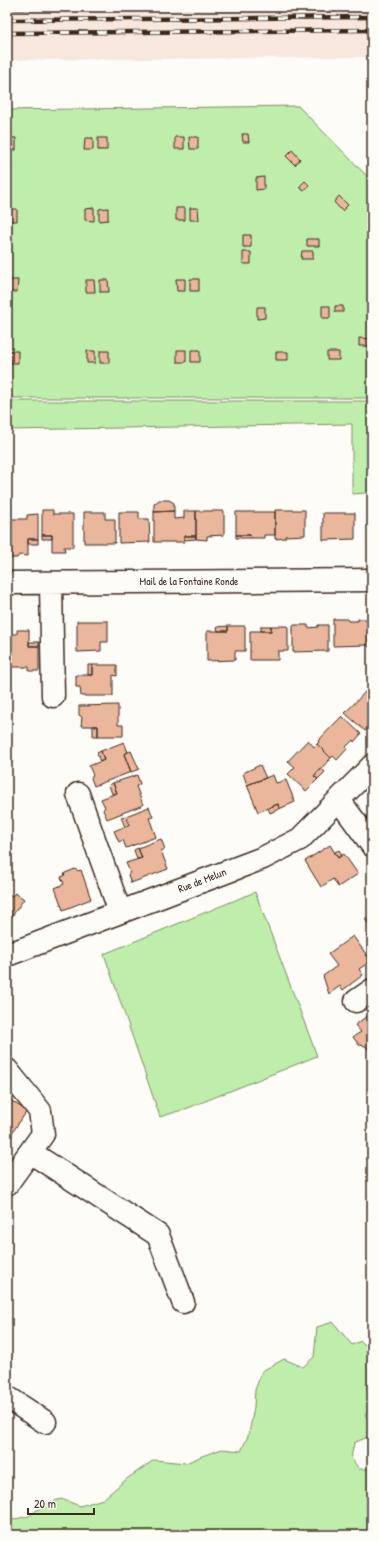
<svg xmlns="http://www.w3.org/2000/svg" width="379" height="1542" viewBox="0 0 379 1542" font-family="'Patrick Hand',sans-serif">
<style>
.built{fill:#f7e7dc}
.green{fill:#bfeeac;stroke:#7d8c65}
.building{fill:#eab79d;stroke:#3b2a1e}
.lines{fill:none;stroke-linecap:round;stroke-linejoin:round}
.minor-casing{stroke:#3b2a1e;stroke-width:25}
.minor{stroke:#fdfcf7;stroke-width:22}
.rail-casing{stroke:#3b2a1e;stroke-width:4.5}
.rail{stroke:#fdfcf7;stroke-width:3;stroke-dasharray:9;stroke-linecap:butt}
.labels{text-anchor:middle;stroke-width:3;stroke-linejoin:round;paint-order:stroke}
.street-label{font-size:11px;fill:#3b2a1e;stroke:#fdfcf7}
</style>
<rect width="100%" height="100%" fill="#fdfcf7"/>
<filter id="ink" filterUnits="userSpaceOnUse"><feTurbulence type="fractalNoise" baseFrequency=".025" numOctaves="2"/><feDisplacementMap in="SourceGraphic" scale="8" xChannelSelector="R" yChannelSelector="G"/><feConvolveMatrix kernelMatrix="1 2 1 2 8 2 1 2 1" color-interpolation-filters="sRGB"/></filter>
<g filter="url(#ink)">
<path class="built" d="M7,7H372V57L7,60Z"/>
<path class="green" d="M298,106L372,181V398H7V110Z
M7,401H372V486L366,493L352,494V424L7,430Z
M255,892L317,1056L188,1108L160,1117L104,954Z
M333,1322L352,1345L361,1341L368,1348L372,1358V1405L365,1415L372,1423V1435L354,1443L351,1458L359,1469H372V1535H7V1518L11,1520L29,1516L45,1504L61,1499L80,1506L103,1499L128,1478L154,1460L186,1463L202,1456L222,1449L241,1451L249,1434L254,1407L255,1390L262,1371L284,1359L303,1367L314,1357L317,1327Z"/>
<path class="building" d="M242,134H248L249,142H243Z
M175,137H184V149H175Z
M189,137H198V149H190Z
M8,138H16V150H8Z
M85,138H93V150H84Z
M98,138H107V150H98Z
M292,150L300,159L295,165L286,156Z
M264,177V189L256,190V178Z
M305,181L309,185L304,191L299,187Z
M339,196L348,205L342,211L334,202Z
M94,208V221L85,220V209Z
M108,208V220L99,221V209Z
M176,208H185V220H176Z
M190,208H198L199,220H190Z
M8,209H17V221H8Z
M243,235H251V247H243Z
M307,239H319V246H307Z
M302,251H313V259H301Z
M243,252H251V264H243Z
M176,279H185V291H177Z
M190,279H199V291H190Z
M9,280H18L17,292H9Z
M86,280H94L95,292H86Z
M100,280H108L109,292H100Z
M322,306H330V318H322Z
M335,306H343V312H335Z
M257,307H265V318L257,319Z
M359,338L371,339V346H359Z
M177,350H186V362H177Z
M191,350H200V362H191Z
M9,351H18V363H10Z
M87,351H95V363H87Z
M100,351H109V363H100Z
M276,352H288V360H276Z
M327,352H339V360H327Z
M159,500H169L174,503V511L154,512V504Z
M42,510H53V514H73V547H64L65,551H52V535H42Z
M275,510H305V535L285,536V538L275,539Z
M174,511V519L184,518V511H196V536H184V542H154V512Z
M196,511H224V535L207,536V540L196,539Z
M84,512H105V519H115V543H84Z
M119,512H139V519H149L150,542L119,543Z
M236,512H275V535H264V538H251L250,535H236Z
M323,513H355V539L323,540Z
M38,514V539H28V556L19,555L17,558H8L7,519H27V515Z
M42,535H52V539H42Z
M236,535H250L251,538H236Z
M184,536H196V539L184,540Z
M28,539H38V544H28Z
M333,619H348V621H358V619H372V631L367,645L333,646Z
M77,621H108V642H101V651L77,652Z
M293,625H308V628L318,627V625H328V651L293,652Z
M228,626H245V651H235V660L207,661V631H228Z
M228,626V631H218L217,627Z
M261,626H271V631H261Z
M271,626H288V651H278V660H250V631H271Z
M17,630H29V646H39V671H29V667H9L8,634H17Z
M372,631V650L367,645Z
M29,642H39V646H29Z
M88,665H92V675H88Z
M92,665H117V676L113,675V696H81L80,687H76V675H92Z
M7,671H9V702H7Z
M369,688L372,690V723L365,731L345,713Z
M118,705V725H123V736H98V726H81L82,717L79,715V706Z
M342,716L361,734L354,742L353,740L346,747L347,749L337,760L333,756L331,758L317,744L319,742L318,741Z
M93,726H98V736H93Z
M308,740L314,747L317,744L331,758L314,776L318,779L306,791L288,774L295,767L288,761Z
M124,742L128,752L124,754L131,772L94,786L91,778L93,775L89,766L104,760L101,751Z
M101,751L104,760L100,762L97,753Z
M131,751L139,769L131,772L124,754Z
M260,765L266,778L247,785L243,773Z
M321,768L325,772L318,779L314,776Z
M137,775L140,784L136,786L143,805L107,819L103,810L105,807L101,799L117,793L113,783Z
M273,775L276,783L286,780L295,802L279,809L278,804L258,812L247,785Z
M113,783L117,793L112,794L109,785Z
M278,804L279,809L270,813L268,808Z
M149,807L153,817L149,818L156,837L126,848L123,840L119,842L114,831L129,825L126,816Z
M126,816L129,825L125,827L121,817Z
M161,839L165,849L161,851L168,869L131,883L128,875L130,872L126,863L142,858L138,848Z
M330,845L338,858L344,854L358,874L338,887L333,879L321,887L305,861Z
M138,848L142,858L137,859L134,850Z
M339,850L342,855L338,858L335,852Z
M75,869L78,871L81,870L91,899L63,910L55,888L64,884L61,877L64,876L65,873Z
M7,893L12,896L15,893L24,899L10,919L7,917Z
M372,914V928L365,919Z
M372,932V943L367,936Z
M353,936L371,961L359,969L363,975L343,990L340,986L329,994L323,976L337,966L328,954Z
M372,1012V1023L367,1016Z
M367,1016L372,1023V1055L366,1046L359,1045L353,1037L361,1032L355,1025Z
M7,1098L27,1111L7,1140Z"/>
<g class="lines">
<defs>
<path id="minor" d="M7,583L372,580
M51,584L53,696
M78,794L120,912
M339,800L372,845
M7,955L263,858L300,839L372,766
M356,1001L372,990
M7,1070L40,1111L43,1134L7,1184
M30,1152L158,1235L183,1302
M7,1397L45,1422"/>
</defs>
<use href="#minor" class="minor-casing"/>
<use href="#minor" class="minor"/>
<defs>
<path id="rail" d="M7,8L148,7
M7,20L372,17
M7,33L372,30"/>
</defs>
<use href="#rail" class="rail-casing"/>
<use href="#rail" class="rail"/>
</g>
</g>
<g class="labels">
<g class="street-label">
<text x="189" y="585">Mail de la Fontaine Ronde</text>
<text transform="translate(202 880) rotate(-21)" y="4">Rue de Melun</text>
</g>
</g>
<rect width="379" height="1542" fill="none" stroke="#fdfcf7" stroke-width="24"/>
<rect x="12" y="12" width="355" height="1518" fill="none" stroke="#3b2a1e" stroke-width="1.5" filter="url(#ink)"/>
<path d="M28 1508v6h66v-6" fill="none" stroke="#3b2a1e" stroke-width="2"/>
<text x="34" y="1508" font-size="12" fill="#3b2a1e" stroke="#fdfcf7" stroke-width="3" paint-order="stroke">20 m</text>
</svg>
